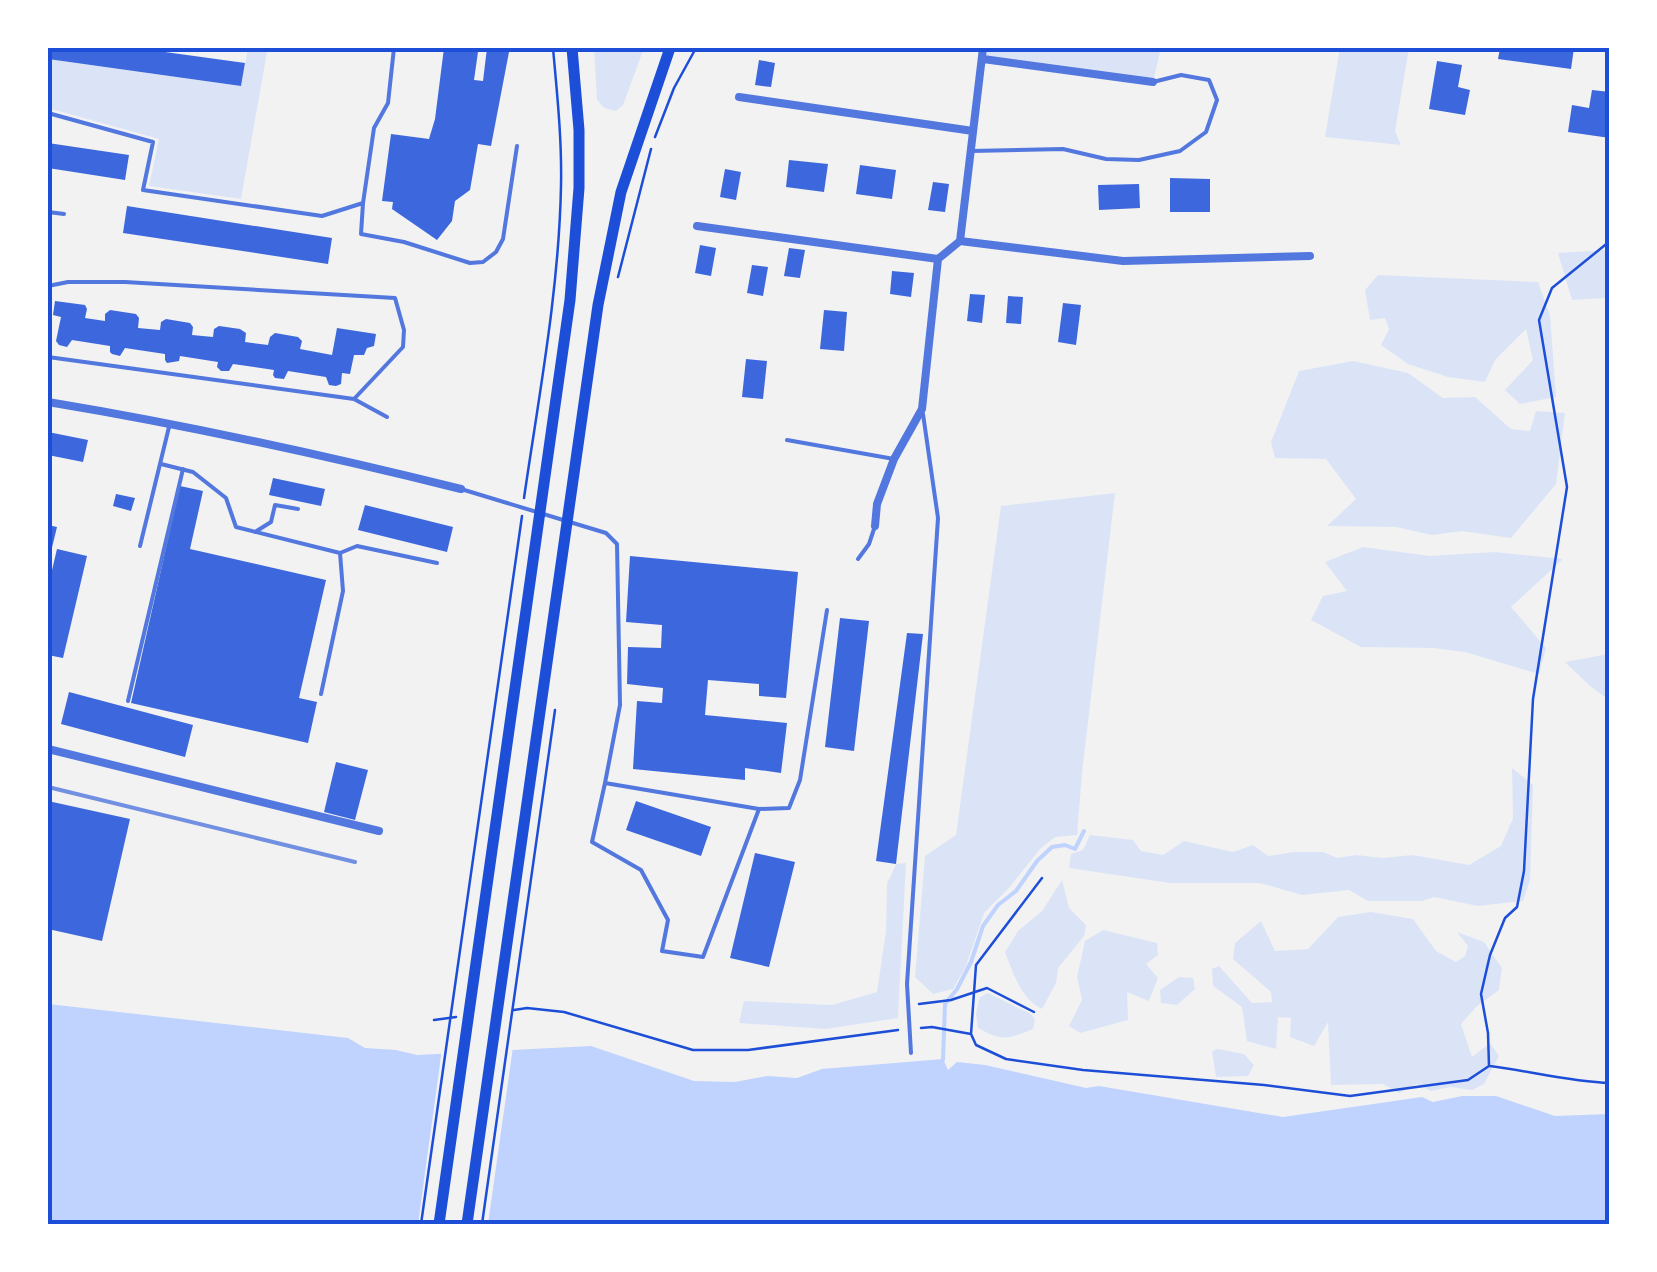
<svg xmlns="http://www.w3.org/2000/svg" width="1657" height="1272" viewBox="0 0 1657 1272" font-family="Lora,serif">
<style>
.green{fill:#dbe4f7}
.water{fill:#bfd3fe}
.pier{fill:#f2f2f2}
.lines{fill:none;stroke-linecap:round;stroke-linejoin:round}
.stream{stroke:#bfd3fe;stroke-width:4}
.building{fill:#3d67dc}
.path{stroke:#1d4ed8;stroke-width:2.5}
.service{stroke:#5277de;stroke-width:4}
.minor{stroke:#5277de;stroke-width:8}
.primary{stroke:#1d4ed8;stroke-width:11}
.rail{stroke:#7290e2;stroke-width:4}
.neatline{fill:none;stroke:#1d4ed8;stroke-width:4}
</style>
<rect width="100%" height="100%" fill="#f2f2f2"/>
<path class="green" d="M248,48L267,52L241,199L149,186L159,139L48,108V59L241,86Z
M594,48H644L623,105L616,111L604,108L597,100Z
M983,48H1161L1153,82L983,59Z
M1340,48H1409L1395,131L1401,145L1325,137Z
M1609,250V298L1572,300L1558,253Z
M1378,275L1538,282L1550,315L1556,397L1520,404L1505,390L1533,360L1526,329L1495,360L1485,382L1448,377L1408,364L1381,345L1389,329L1385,318L1370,320L1365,290Z
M1353,361L1408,373L1443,398L1475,397L1511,429L1530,431L1536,411L1565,413L1556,484L1511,538L1462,531L1432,535L1396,527L1327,526L1356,499L1326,459L1275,458L1271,442L1299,371Z
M1115,493L1082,773L1077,835L1055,837L1040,849L1009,888L984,913L966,966L953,989L933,994L915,977L925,856L956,835L1001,506Z
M1363,547L1430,556L1494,552L1563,559L1511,607L1546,648L1539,674L1465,652L1433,648L1361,647L1311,620L1323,596L1347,591L1325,562Z
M1609,654H1610L1609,700L1589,685L1565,662Z
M1512,768L1533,785L1530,880L1523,901L1478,906L1434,897L1422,901H1368L1349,890L1302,895L1260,883H1170L1069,868L1071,854L1083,850L1090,835L1133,840L1141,851L1163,855L1184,841L1233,852L1253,845L1268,856L1294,852H1323L1337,858L1356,855L1383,858L1413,855L1469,865L1501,846L1513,818Z
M906,863L898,1018L826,1029L739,1023L744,1001L832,1005L877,992L886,931L887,884L896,864Z
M1062,880L1069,908L1086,925L1084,936L1058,968L1056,983L1042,1009C1021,999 1013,973 1005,952L1018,931L1042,911Z
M1371,912L1413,919L1436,951L1456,962L1465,956L1468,946L1457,932L1484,942L1502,968L1499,990L1477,1006L1461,1024L1472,1057L1490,1043L1499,1056L1484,1084L1472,1090L1450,1087L1431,1091L1417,1084L1399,1093L1383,1084L1331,1085L1328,1022L1314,1046L1290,1037L1291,1018L1278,1017L1276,1049L1247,1041L1242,1007L1213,986L1212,969L1219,966L1252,1003L1272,1002L1271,992L1233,959L1235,943L1261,921L1275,951L1308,949L1338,917Z
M1103,930L1157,943L1158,955L1146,964L1158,978L1149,1001L1127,992L1128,1020L1080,1033L1069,1026L1082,1000L1077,977L1085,941Z
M1179,977L1193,978L1195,989L1177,1005L1161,1003L1160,990Z
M988,993L1031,1014L1035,1020L1033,1029C1008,1039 1003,1042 978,1028L976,1014L980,997Z
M1218,1049L1244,1054L1254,1065L1248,1076L1216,1077L1212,1051Z"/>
<path class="water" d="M48,1004L348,1038L365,1048L396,1050L417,1055L591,1046L694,1081L735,1082L767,1076L797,1078L822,1069L943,1059L948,1070L957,1062L985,1065L1086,1088L1099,1086L1283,1117L1422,1097L1433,1102L1462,1096H1496L1555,1116L1609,1114V1224H48Z"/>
<path class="pier" d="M513,1047L488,1224H418L442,1049Z"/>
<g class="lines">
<path class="stream" d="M943,1060L945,1004L957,989L971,962L983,926L998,905L1016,891L1037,861L1052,847L1065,845L1075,849L1084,831"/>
</g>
<path class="building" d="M48,48H136L245,63L241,86L48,59Z
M444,48L478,52L474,80L483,81L487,48L509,52L491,146L478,144L470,190L455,201L452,221L437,240L392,209L393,202L382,201L391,134L429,139L435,119Z
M1500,48H1574L1571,69L1498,59Z
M759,60L775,63L771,87L755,85Z
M1437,61L1462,65L1458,87L1470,90L1465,115L1429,109Z
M1592,90L1610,92V138L1568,132L1572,105L1589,108Z
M48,143L129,155L125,180L48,168Z
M789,160L828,164L824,192L786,187Z
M860,165L896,170L892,199L856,194Z
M725,169L741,172L736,200L720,197Z
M1170,178L1210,179V212H1170Z
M933,182L949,184L945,212L928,210Z
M1139,184L1140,208L1099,210L1098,185Z
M127,206L332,238L328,264L123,233Z
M700,245L716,248L711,276L695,273Z
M789,248L805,250L800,278L784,276Z
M752,265L768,267L763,296L747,293Z
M892,271L914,273L911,297L890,294Z
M970,294L985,295L982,323L967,321Z
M1008,296L1023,297L1021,324L1006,323Z
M55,301L85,305L87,309L85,318L105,321V314L110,310L136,314L139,318L138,328L160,330L161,322L166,319L190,323L193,327L192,335L213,337L214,329L219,326L240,329L246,333L245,342L268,345L270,337L275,333L298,337L302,341L300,349L332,355L337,328L376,334L374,346L367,348L364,355H354L350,374L342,373L341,384L336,386L329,385L326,377L288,371L284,379L275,378L273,375L274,370L233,364L229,371H221L217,367L218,362L180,356L179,361L167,363L165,360V354L125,348L120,356L112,354L110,352V346L72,340L67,347L59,345L56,341L61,317L53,315Z
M1063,303L1081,305L1076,345L1058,342Z
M824,310L847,312L844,351L820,349Z
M746,359L767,361L763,399L742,397Z
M48,432L88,440L83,462L48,455Z
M273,478L325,489L321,506L269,495Z
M180,486L203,491L190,549L326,580L299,698L317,702L308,743L131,703Z
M116,494L135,498L131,511L113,506Z
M365,505L453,527L447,552L358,530Z
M48,525L57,527L49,560H48Z
M57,549L87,556L63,658L48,655V587Z
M630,556L798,572L786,698L759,696V684L708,680L705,715L787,723L781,773L745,768V780L633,769L637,701L662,703L663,688L627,684L628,647L661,648L662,625L626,622Z
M840,618L869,621L854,751L825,747Z
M907,633L923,634L896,864L876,861Z
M69,692L193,725L185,757L61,724Z
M336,762L368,770L355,820L324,812Z
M48,801L130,819L102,941L48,929Z
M636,801L711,827L701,856L626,830Z
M755,853L795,862L769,967L730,958Z"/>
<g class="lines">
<path class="path" d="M655,137L674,88L696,48
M618,277L651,149
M524,498C539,395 559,290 561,186C562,139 557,93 553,48
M919,1004L951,1000L987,988L1034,1012
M514,1010L527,1008L564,1012L693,1050H748L898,1030
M434,1020L456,1017
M921,1028L932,1027L971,1034L976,965L1042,878
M971,1034L976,1045L1006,1059L1083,1070L1264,1085L1350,1096L1468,1080L1489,1066L1488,1033L1481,994L1490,955L1505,918L1517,907L1524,871L1533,699L1567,487L1539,320L1552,288L1610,241
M1490,1066C1530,1071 1570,1082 1610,1083
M421,1224L522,516
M482,1224L555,710"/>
<path class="service" d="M48,113L153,142L143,190L322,216L363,203L374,128L388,103L394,48
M971,151L1063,149L1106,159L1139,160L1180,151L1206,132L1217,100L1209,80L1181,75L1153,82
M363,203L361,234L404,242L470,263L483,262L496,252L503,239L517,146
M48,212L64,214
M48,286L68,282H125L395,298L404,330L403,347L354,399
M48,357L354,399L387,417
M787,440L894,459
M161,464L193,472L226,498L236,527L340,553L357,546L437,563
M461,489L606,533L617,544L620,705L605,783L759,809L789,808L800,780L827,610
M255,532L271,522L275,505L298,509
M140,546L169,427
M858,559L869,544L875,526
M321,694L343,591L340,553
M128,701L183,469
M605,783L592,842L641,870L668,920L662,951L703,957L759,809
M911,1053L907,984L938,518L923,414"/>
<path class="minor" d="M983,59L1153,82
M739,97L973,131
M697,226L938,259
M960,241L1123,261L1310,256
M48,402C187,425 324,455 461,489
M875,526L877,504L894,459L922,409L938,259L960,241L983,48
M48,749L379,831"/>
<path class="primary" d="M439,1224L570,300L579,188V130L572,48
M467,1224L598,305L621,192L670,48"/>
<path class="rail" d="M48,787L355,862"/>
</g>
<rect width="1657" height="1272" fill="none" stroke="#ffffff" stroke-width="100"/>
<rect x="50" y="50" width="1557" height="1172" class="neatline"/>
</svg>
